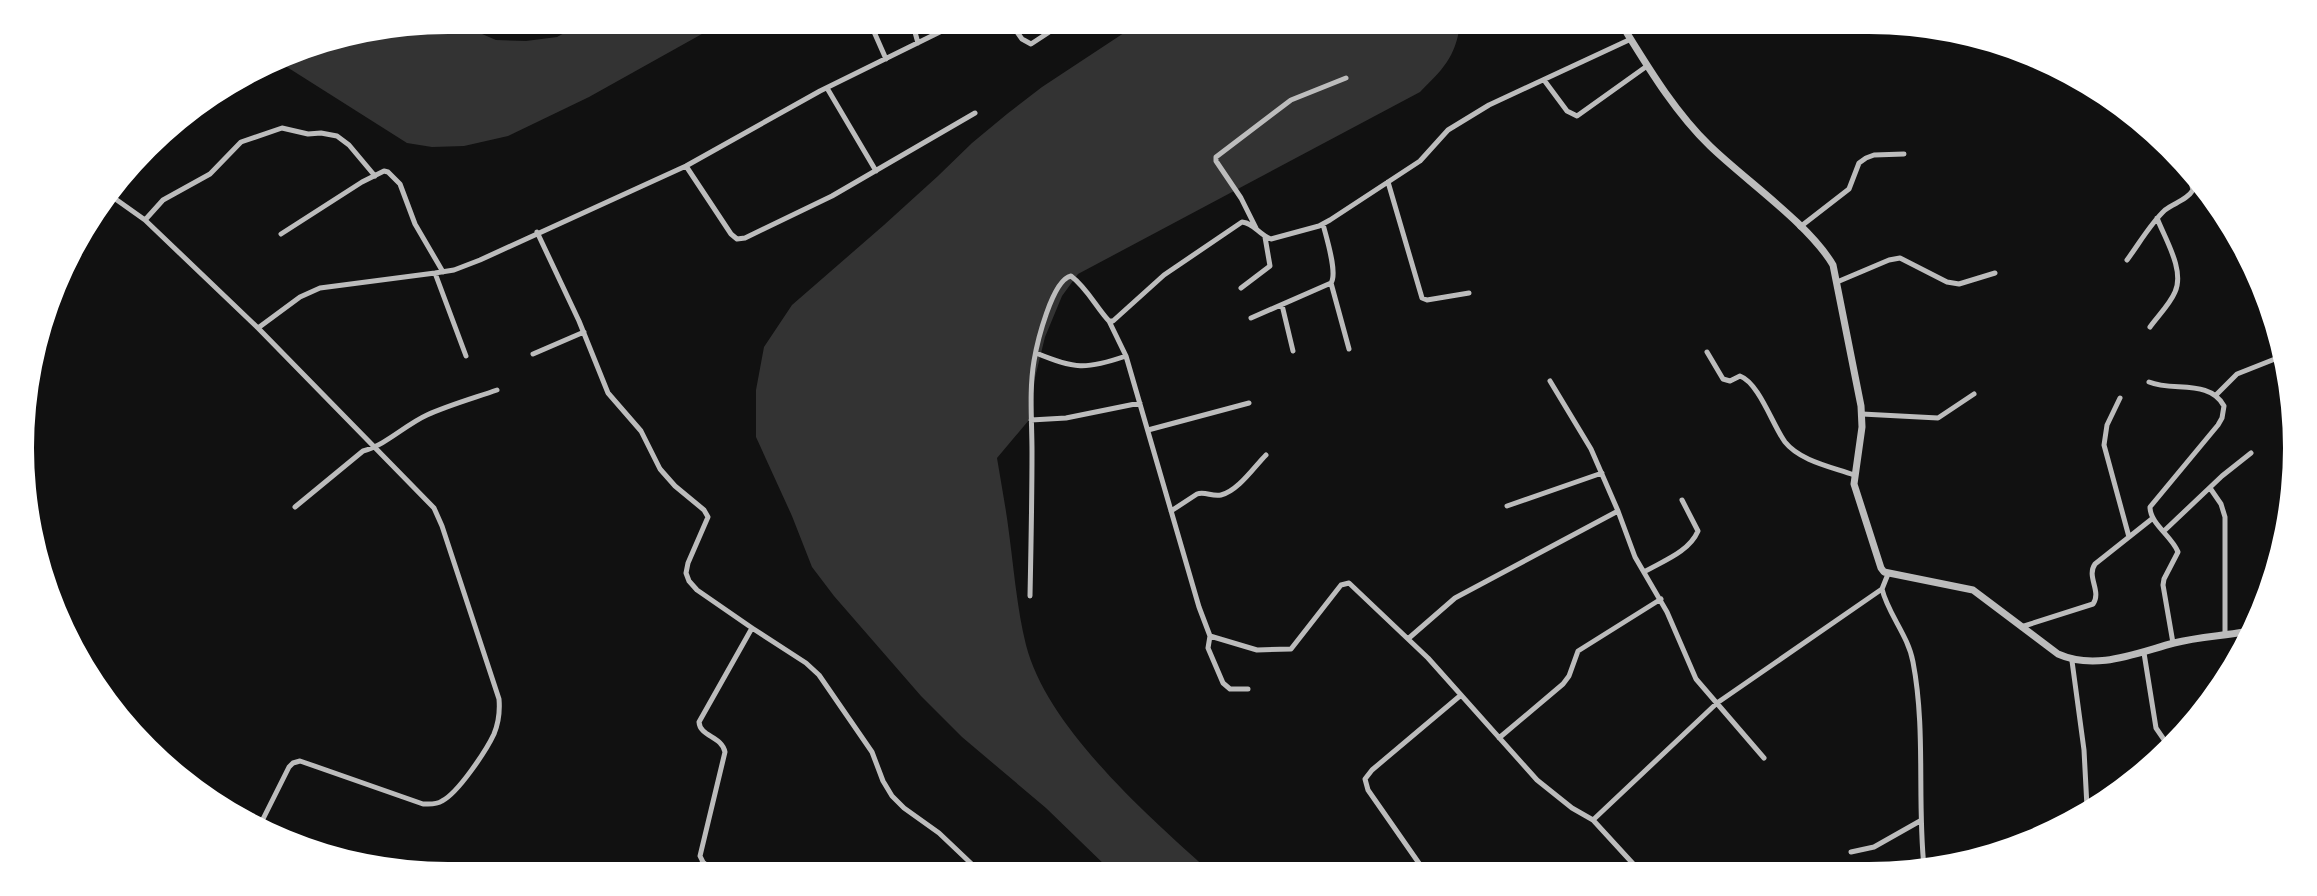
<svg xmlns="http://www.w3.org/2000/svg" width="2317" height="896" viewBox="0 0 2317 896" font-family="Bitter,serif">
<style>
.water{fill:#333}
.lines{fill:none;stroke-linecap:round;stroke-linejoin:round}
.minor{stroke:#bcbcbc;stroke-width:5}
.tertiary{stroke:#bcbcbc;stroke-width:7}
</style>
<rect width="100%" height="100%" fill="#111"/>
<path class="water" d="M448,25H476L482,34L496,40L526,41L557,37L579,25H718L589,97L508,136L464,146L432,147L407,143L279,62L312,48Z
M1136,25H1460C1455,58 1443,69 1420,92L1078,274L1062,296L1045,337L1029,402V420L997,458C1001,483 1006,508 1009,533C1014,570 1017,609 1026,645C1047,727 1146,814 1207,869H1109L1046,808L962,737L921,696L834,596L812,567L792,516L756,437V390L764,347L792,305L884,225L938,176L972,143L1007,114L1042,87Z"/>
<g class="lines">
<path class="minor" d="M871,25L886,59
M913,25L918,43
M1012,25L1022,39L1031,44L1060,25
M1544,80L1567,111L1577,116L1647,66
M827,88L876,171
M686,166L731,234L737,239L745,238L832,196L975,113
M1388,182L1422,298L1427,300L1469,293
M114,198L145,220L258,328L434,508L442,526L499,699C500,711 499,722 494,734C486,751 458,793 442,801C436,805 430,804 423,804L300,761L293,763L289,767L262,821L264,828
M145,220L163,200L210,174L241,142L282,128L308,134L321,133L337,136L349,145L375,176
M1800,227L1849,189L1859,163L1866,158L1874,155L1904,154
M1256,228L1241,198L1216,161V157L1291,100L1346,78
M537,232L579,321L608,393L641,431L660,469L675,486L704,510L708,517L688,563L686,573L689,581L697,590L752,628L806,663L819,675L872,752L883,781L892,796L904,808L939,833L978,870
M281,234L362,182L384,171L388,172L400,184L415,224L443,272
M2127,260C2139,244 2150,224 2165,210C2174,203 2187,200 2193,190L2188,170
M435,273L466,356
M1837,282L1889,260L1900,258L1947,282L1959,284L1995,273
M1331,283L1349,349
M1241,288L1270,266L1265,237
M1282,305L1293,351
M1251,318L1331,283C1338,273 1326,237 1323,224
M1109,321L1126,356L1199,607L1210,636L1257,650L1291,649L1341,585L1349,583L1428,658L1537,780L1572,808L1593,820L1637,868
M2150,327C2158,316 2170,304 2175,292C2185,270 2165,239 2157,218
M258,328L300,297L320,288L435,273L454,270L480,260L686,166L820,91L954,25
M1707,352L1723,379L1730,381L1740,376C1759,383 1773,426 1785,442C1800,461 1832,467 1854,475
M1036,353C1075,369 1085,370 1126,356
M533,354L584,332
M1550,381L1591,449L1618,511L1635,557L1667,612L1696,679L1764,758
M2149,382C2173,392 2210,379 2224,406L2222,418L2218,425L2150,507C2150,524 2172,536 2178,552L2164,579L2163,585L2173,643
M2216,395L2237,374L2280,357
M2120,398L2107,425L2104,445L2129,537
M1862,414L1938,418L1974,394
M1031,420L1066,418L1140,403
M1148,430L1249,403
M2210,488L2221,504L2225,517V635
M1507,506L1602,473
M295,507L363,451C386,445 405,425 427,415C449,405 474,398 497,390
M1171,511L1197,494C1205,491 1212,497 1221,495C1238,491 1254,467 1266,455
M2164,531L2222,476L2251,453
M1644,572C1663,561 1689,552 1698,531L1682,500
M1888,574L1882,589C1888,614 1908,635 1913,662C1926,730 1917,799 1924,867
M1030,596C1031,548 1032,500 1032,452C1032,421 1029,391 1034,361C1037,343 1052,280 1071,276C1087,288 1096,307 1109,321H1113L1164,275L1242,222C1254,223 1259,235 1271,239L1319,226L1330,220L1420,161L1448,130L1489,105L1631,39
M2021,627L2093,604C2102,591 2086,577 2095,564L2153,518
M1210,636L1208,648L1223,683L1230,689H1248
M1409,638L1455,598L1618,511
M2144,653L2156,728L2167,744
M2072,661L2084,750L2087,807
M1499,738L1563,684L1569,676L1578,651L1661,599
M1593,820L1717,703L1882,589
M1851,852L1874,847L1920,821
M1423,869L1368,790L1365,779L1372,770L1461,695
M695,870L703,862
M712,870L703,862L700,856L725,752C722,736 700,737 699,722L752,628"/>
<path class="tertiary" d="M1622,25C1648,67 1674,111 1710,146C1745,180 1809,224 1833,265L1861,406L1862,427L1854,484L1881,568L1884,572L1973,590L2058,654C2096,671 2136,653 2174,643C2197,637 2221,636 2244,632"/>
</g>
<path d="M0 0H2317V896H0ZM448 34H1869A414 414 0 0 1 2283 448V448A414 414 0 0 1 1869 862H448A414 414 0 0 1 34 448V448A414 414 0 0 1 448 34Z" fill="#fff" fill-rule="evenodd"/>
</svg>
